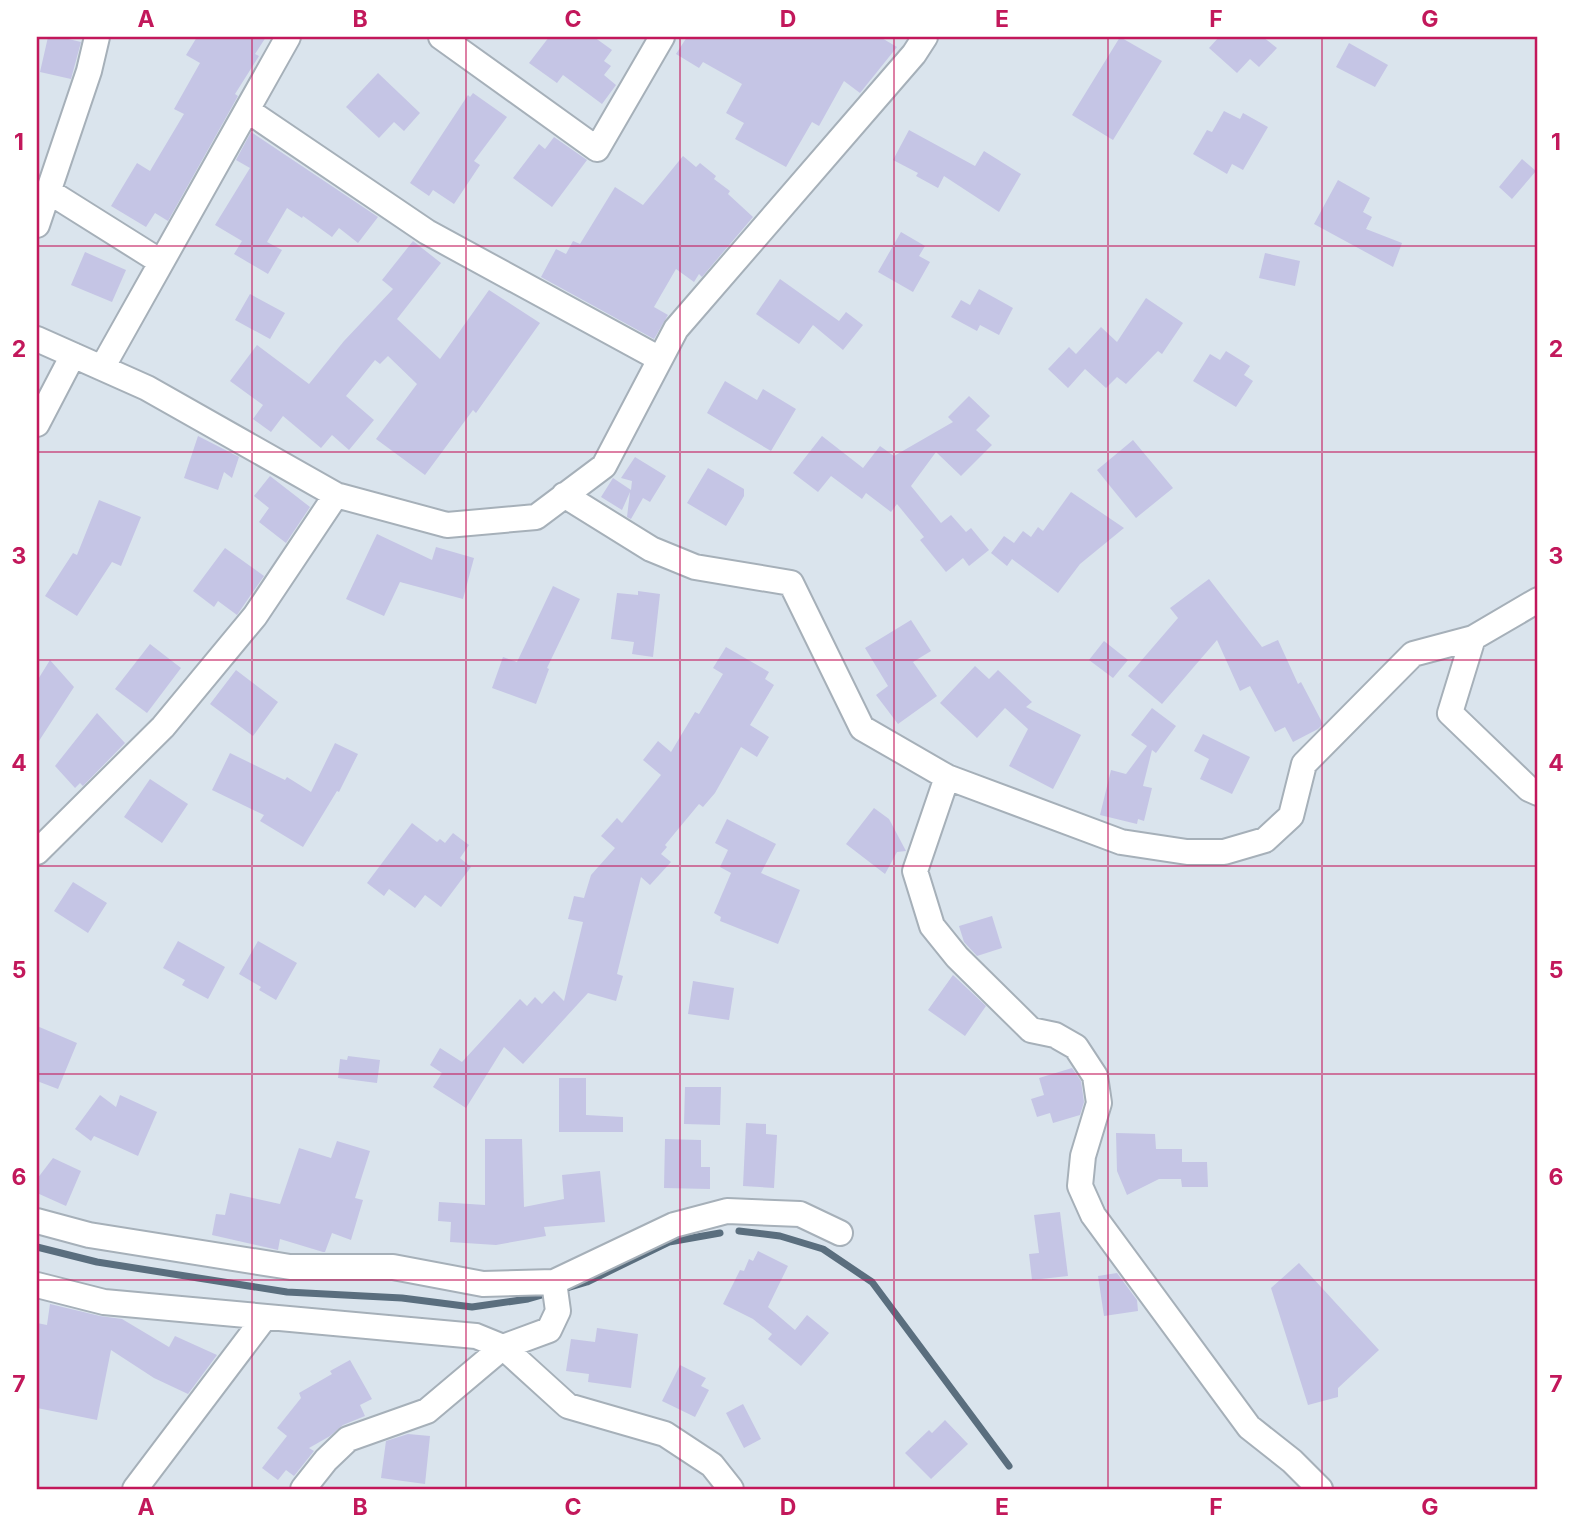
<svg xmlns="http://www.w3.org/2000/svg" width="1575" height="1526" viewBox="0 0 1575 1526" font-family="Inter,sans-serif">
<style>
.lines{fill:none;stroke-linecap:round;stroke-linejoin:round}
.stream{stroke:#5a6e7e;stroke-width:7}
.building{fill:#c5c5e5}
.minor-casing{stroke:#a6b0b9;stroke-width:28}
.minor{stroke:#fff;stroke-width:24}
.grid{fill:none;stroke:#c2185b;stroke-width:2;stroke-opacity:0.55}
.neatline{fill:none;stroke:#c2185b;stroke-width:2.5}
.grid-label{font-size:23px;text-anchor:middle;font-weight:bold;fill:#c2185b}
</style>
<rect width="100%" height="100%" fill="#dae4ed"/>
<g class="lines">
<path class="stream" d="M739,1231L780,1236L823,1249L872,1282L1009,1466
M37,1247L97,1262L287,1292L402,1298L472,1307L528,1299L549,1293
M567,1288L587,1282L669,1242L720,1233"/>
</g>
<path class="building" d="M48,37H60L81,42L71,79L40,72Z
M197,37H266L255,54L259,56L235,94L238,96L168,221L155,213L146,227L111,206L137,163L150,171L184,114L174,109L200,63L186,55Z
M549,37H594L612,50L604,61L611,66L604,75L616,85L602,104L563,75L557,83L529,63Z
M687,37H880L897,47L860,93L844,81L819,126L812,122L786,167L735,139L744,123L726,113L742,84L703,62L699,68L676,54Z
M1120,37L1162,61L1113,140L1072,115Z
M1219,37H1263L1277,48L1259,67L1250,59L1237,73L1209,48Z
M1349,43L1388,65L1375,87L1336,67Z
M378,73L420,113L404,131L394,122L379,138L346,107Z
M473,93L507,117L474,161L480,165L454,204L433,190L429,196L410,183L468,95L470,97Z
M1224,111L1240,119L1243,113L1268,127L1243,170L1232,164L1227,174L1193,154L1207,130L1212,132Z
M909,130L975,166L984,151L1021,174L999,212L944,176L938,188L916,176L918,173L893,160Z
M251,132L378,217L358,243L339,228L332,237L303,216L302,218L287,208L267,242L282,250L268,274L234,254L242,241L215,225L250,168L236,160Z
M554,137L587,160L552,207L513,178L539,144L545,149Z
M683,156L696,167L700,163L716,176L714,179L730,191L728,194L753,217L702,277L699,274L694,282L676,269L654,307L668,315L654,339L541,277L556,249L566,254L573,241L580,244L615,187L643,205Z
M1522,159L1536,171L1512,199L1499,187Z
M1338,180L1370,198L1363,212L1372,217L1366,229L1402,243L1393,267L1314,224Z
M901,232L925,246L919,256L930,262L913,292L878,272Z
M413,241L441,263L397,319L440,359L489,290L540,323L476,413L473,410L425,475L376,439L417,384L388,356L380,364L375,360L346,396L374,420L349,450L332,435L321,448L283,416L271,432L253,419L263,405L230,381L257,345L309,384L344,341L393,289L382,280Z
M85,252L126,270L112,302L71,285Z
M1265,253L1300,261L1295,286L1259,278Z
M780,279L839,321L846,312L863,325L843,350L813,325L799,344L756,314Z
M979,289L1013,308L999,335L980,325L977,331L951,317L961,300L970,305Z
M250,294L285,313L270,339L235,320Z
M1146,298L1183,323L1162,354L1158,351L1126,384L1117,377L1106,388L1085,369L1068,388L1048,369L1069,347L1076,354L1101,327L1117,342Z
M1226,351L1250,366L1244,375L1253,381L1236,407L1193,381L1210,354L1220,360Z
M725,381L757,400L763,389L796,409L771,451L707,413Z
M969,396L990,416L976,430L992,445L961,476L936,452L911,486L941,523L951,515L966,532L971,528L989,550L969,566L963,558L946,572L920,540L924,537L897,504L891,512L866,493L862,499L831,476L818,492L793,473L822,436L863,468L880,446L894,456L953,422L948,417Z
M198,436L239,457L232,478L224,472L218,490L184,478Z
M1133,440L1173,488L1136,518L1097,470Z
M635,457L666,476L650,502L643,498L631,519L627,517L630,492L622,510L601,497L613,478L631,490L632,481L621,478Z
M708,468L744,489V496L726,526L687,503Z
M270,476L310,507L286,543L259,522L269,508L254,496Z
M1071,492L1124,528L1080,564L1058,593L1012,559L1007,566L991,553L1004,536L1014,543L1023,531L1031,537L1038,527L1043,531Z
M99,500L141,517L121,566L112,562L77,616L45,596L73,553L77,555Z
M377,534L432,560L436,547L474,558L463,599L400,582L384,616L346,599Z
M225,548L264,576L237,615L218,601L214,607L193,591Z
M1209,579L1262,647L1278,640L1298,684L1301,682L1323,724L1318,729L1293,742L1285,727L1275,732L1250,686L1240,691L1217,640L1162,704L1128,676L1178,618L1170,608Z
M553,586L580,599L547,668L549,669L536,704L492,688L503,657L517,662Z
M638,591L660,594L653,657L632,654L634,642L611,639L617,593L638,595Z
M911,620L931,651L913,662L937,696L898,724L876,695L888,686L865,648Z
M1104,641L1128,660L1113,678L1089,660Z
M150,644L181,668L147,713L115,689Z
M726,647L769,672L765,679L774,685L750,725L769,737L757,757L741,747L715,793L703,807L699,804L665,845L667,847L661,854L671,862L650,885L641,877L617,974L623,976L616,1001L588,993L523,1064L504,1047L466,1108L433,1087L442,1073L430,1065L440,1048L462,1062L520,999L527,1006L535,997L542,1004L554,991L564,1001L583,922L568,919L574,896L584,898L591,875L615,848L601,836L617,818L622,823L661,775L643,760L658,741L671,752L695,712L699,714L723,674L713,668Z
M50,660L74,687L37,744V681Z
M975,666L989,679L998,670L1032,702L1026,707L1081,735L1053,789L1009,766L1028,729L1005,708L977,738L940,703Z
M236,670L278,702L253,736L210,704Z
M1152,708L1176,726L1156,753L1152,750L1143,786L1152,788L1144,821L1138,819L1137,824L1100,815L1111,770L1126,774L1147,746L1131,735Z
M97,713L125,743L83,786L80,783L75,788L55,766Z
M1203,734L1250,757L1232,794L1200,779L1209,759L1194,751Z
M335,743L358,754L339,792L337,791L303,847L260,821L264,815L212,790L230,753L285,780L287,777L311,792Z
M150,779L188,804L162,843L124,817Z
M874,808L889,819L906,851L897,852L885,874L846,844Z
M727,819L776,844L761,873L800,890L778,944L720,921L721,917L714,913L731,873L720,867L728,850L715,843Z
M412,823L437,842L440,839L445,843L453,833L469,845L460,858L471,867L441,907L425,895L415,908L389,889L384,896L367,883Z
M73,882L107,903L88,933L54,911Z
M992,916L1002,948L977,956L964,942L959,926Z
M178,941L225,967L208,999L182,985L185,980L163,968Z
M258,941L297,963L276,1000L259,990L261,987L239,974Z
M953,975L986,1006L965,1036L928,1010Z
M693,981L734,988L729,1020L688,1014Z
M37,1026L77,1043L58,1089L37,1081Z
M348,1056L380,1060L377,1083L338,1078L340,1059L347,1060Z
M1072,1068L1081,1081L1084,1102L1080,1115L1053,1123L1050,1113L1037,1117L1031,1099L1044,1095L1039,1078Z
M559,1078H586V1115L623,1117V1132H559Z
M685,1087H721L720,1125L684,1124Z
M100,1095L116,1107L120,1095L157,1112L138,1156L94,1136L91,1141L75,1129Z
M746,1123L766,1124V1134L777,1135L774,1188L743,1186Z
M1116,1133L1155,1134L1156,1149H1182V1162H1207L1208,1187H1182L1181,1179H1159L1127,1195L1117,1171Z
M485,1139H522L524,1207L564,1199L562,1175L600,1171L605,1222L544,1227L546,1236L496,1245L450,1242L451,1222L438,1221L439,1202L485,1205Z
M665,1139L701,1140V1167H710V1189L664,1188Z
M337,1141L370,1151L355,1198L363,1200L351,1240L332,1233L325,1252H323L280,1239L278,1250L212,1235L216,1214L225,1215L230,1193L280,1204L299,1148L331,1158Z
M53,1158L81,1171L66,1206L37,1193V1179Z
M1060,1212L1068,1276L1032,1280L1029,1254L1039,1253L1034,1215Z
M758,1251L788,1266L768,1307L795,1330L807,1315L829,1333L801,1366L768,1339L772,1334L753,1319L723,1304L740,1270L744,1271L749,1259L753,1261Z
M1299,1263L1379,1350L1338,1388V1397L1308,1405L1271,1288Z
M1117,1273L1137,1300L1138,1311L1104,1316L1098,1276Z
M50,1304L100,1316L122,1319L169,1347L175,1336L217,1355L188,1394L154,1378L111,1350L97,1420L37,1408V1323L47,1325Z
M597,1328L638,1334L631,1388L588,1382L589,1374L566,1371L571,1339L595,1342Z
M350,1360L372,1399L360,1405L365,1416L343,1425L330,1436L309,1448L314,1451L294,1476L286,1470L278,1480L262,1468L287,1436L277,1428L301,1398L299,1393L332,1374L330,1371Z
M680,1365L706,1378L701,1386L709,1390L695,1417L662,1401Z
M743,1404L761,1439L744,1448L726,1413Z
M945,1420L968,1444L931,1479L905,1453L929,1430L932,1433Z
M408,1434L430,1436L425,1484L381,1478L386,1441Z"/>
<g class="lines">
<defs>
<path id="minor" d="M441,37L597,149L662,37
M247,110L427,232L660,359
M48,191L161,262
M37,225L89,71L97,37
M37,339L147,388L336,495L447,525L536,517L604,466L676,329L914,54L925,37
M102,368L288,37
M37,424L73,355
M564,495L651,549L695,567L791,583L862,728L947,777L1121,842L1187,852H1224L1265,840L1291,816L1304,764L1413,654L1473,638L1538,600
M1473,638L1450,713L1529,789L1538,793
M947,777L915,871L932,926L957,957L1031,1030L1055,1035L1076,1047L1095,1076L1099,1103L1083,1156L1080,1186L1093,1215L1249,1427L1292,1461L1320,1489
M37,852L163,727L255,616L336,495
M37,1221L89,1235L290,1267H393L483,1284L554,1282L674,1225L727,1211L800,1214L840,1233
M37,1285L104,1302L476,1336L503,1347L549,1330L558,1311L554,1282
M135,1489L265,1317
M303,1489L326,1460L348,1439L427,1411L503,1347L568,1406L665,1434L712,1465L731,1489"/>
</defs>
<use href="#minor" class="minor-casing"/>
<use href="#minor" class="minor"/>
</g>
<path class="grid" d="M252,37V1489M466,37V1489M680,37V1489M894,37V1489M1108,37V1489M1322,37V1489M37,246H1538M37,452H1538M37,660H1538M37,866H1538M37,1074H1538M37,1280H1538"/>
<rect width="1575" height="1526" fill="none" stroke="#ffffff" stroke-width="77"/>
<rect x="38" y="38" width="1498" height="1450" class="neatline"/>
<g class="grid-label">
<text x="146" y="27">A</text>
<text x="360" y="27">B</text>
<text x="573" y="27">C</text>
<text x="788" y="27">D</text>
<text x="1002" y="27">E</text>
<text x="1216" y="27">F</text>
<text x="1430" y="27">G</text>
<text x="19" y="150">1</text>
<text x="1556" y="150">1</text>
<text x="19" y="357">2</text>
<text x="1556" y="357">2</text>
<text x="19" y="564">3</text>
<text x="1556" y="564">3</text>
<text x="19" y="771">4</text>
<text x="1556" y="771">4</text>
<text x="19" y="978">5</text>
<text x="1556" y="978">5</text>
<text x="19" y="1185">6</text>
<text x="1556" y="1185">6</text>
<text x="19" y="1392">7</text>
<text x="1556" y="1392">7</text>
<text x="146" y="1515">A</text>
<text x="360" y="1515">B</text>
<text x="573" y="1515">C</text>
<text x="788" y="1515">D</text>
<text x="1002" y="1515">E</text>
<text x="1216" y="1515">F</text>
<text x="1430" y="1515">G</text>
</g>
</svg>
